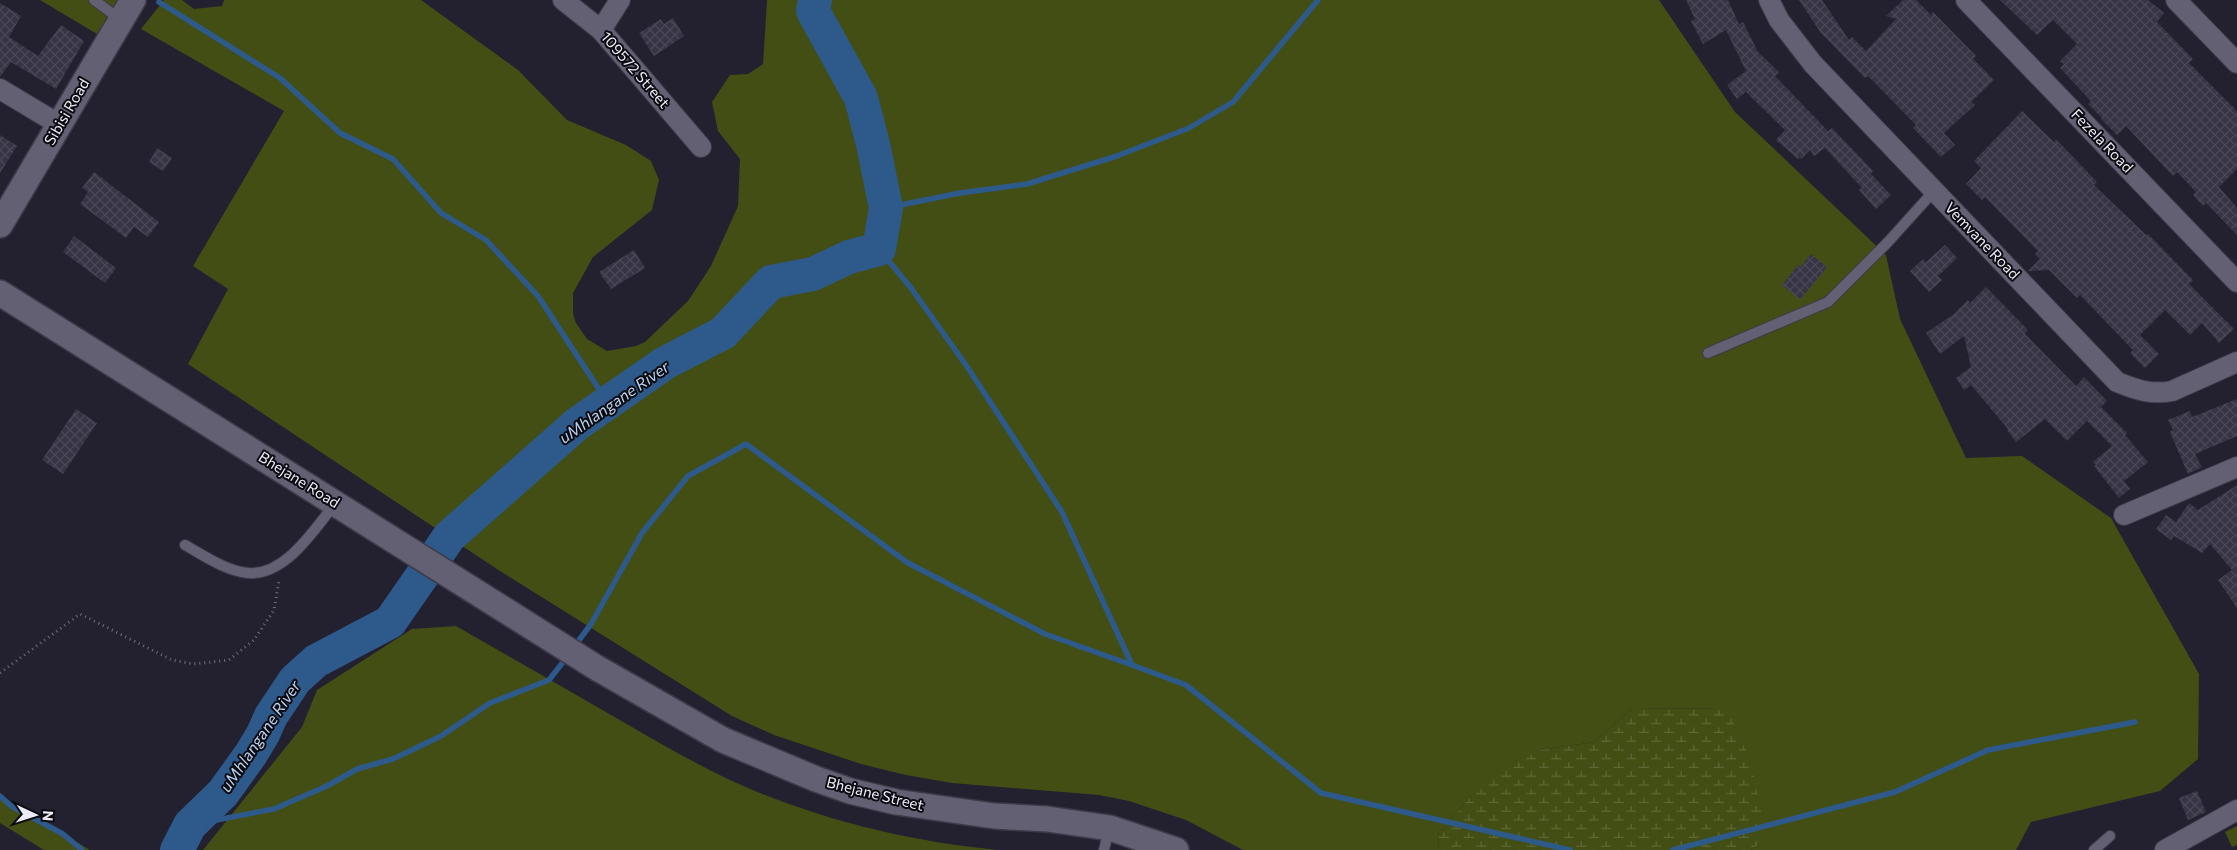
<svg xmlns="http://www.w3.org/2000/svg" width="2237" height="850" viewBox="0 0 2237 850" font-family="Commissioner,sans-serif">
<style>
.grass{fill:#434e14}
.wetland{fill:url(#wetland-marsh)}
.lines{fill:none;stroke-linecap:round;stroke-linejoin:round}
.stream{stroke:#2d5a8a;stroke-width:5.5}
.river{stroke:#2d5a8a;stroke-width:34}
.building{fill:url(#building-cross-hatch)}
.service-casing{stroke:#3e3a49;stroke-width:12}
.minor-casing{stroke:#3e3a49;stroke-width:22}
.tertiary-casing{stroke:#3e3a49;stroke-width:28}
.path{stroke:#716e7c;stroke-width:3;stroke-dasharray:1 4;stroke-linecap:butt}
.service{stroke:#646073;stroke-width:10}
.minor{stroke:#646073;stroke-width:20}
.tertiary{stroke:#646073;stroke-width:25}
.labels{text-anchor:middle;stroke-width:4;stroke-linejoin:round;paint-order:stroke}
.street-label{font-size:15px;fill:#eceaf5;stroke:#0c0b12}
.water-label{font-size:16px;font-style:italic;fill:#b9d3f0;stroke:#0c0b12}
</style>
<defs>
<pattern id="wetland-marsh" width="20" height="14" patternUnits="userSpaceOnUse" patternTransform="scale(1.25)"><rect width="20" height="14" fill="#434e14"/><path d="M1 5h8M5 5V1M11 12h8M15 12V8" fill="none" stroke="#5e6837"/></pattern>
<pattern id="building-cross-hatch" width="8" height="8" patternUnits="userSpaceOnUse" patternTransform="scale(1.25)"><rect width="8" height="8" fill="#373445"/><path d="M0 0l8 8M0 8l8-8" fill="none" stroke="#4a4857"/></pattern>
</defs>
<rect width="100%" height="100%" fill="#232030"/>
<path class="grass" d="M40,0H118L97,34Z
M164,0H182L194,9L222,6L224,0H421L518,70L567,120L626,145L651,161L659,180L652,210L593,257L573,293V314L576,323L587,339L607,351L636,346L645,342L688,301L711,266L738,206L740,159L718,131L712,102L730,75L748,74L763,64L767,0H1659L1735,112L1886,255L1900,319L1966,458L2022,456L2111,518L2199,674L2198,759L2160,791L2031,822L2016,850H1751L1759,844L1727,708L1632,709L1594,742L1541,750L1468,799L1438,835L1439,850H1243L1186,820L1129,801L1099,795L952,783L906,775L861,764L774,735L732,716L500,571L188,364L228,289L193,266L284,111L141,29Z
M456,626C510,657 564,688 618,719C663,745 707,771 755,791C833,823 915,842 998,850H203L302,727L317,690L412,629Z
M0,796L90,850H44L0,823Z
M2237,826V845L2232,847L2225,832Z"/>
<path class="wetland" d="M1727,708L1751,762L1764,826L1759,844L1751,850H1439L1438,835L1468,799L1502,770L1541,750L1594,742L1632,709Z"/>
<g class="lines">
<path class="stream" d="M159,2L280,78L340,133L393,159L441,213L486,240L538,296L608,403
M886,208L960,193L1027,184L1117,156L1189,128L1233,102L1318,0
M879,249L911,288L966,365L1062,512L1132,665L1186,685L1321,793L1570,850
M574,647L591,624L642,533L688,476L746,444L908,563L1045,634L1132,665
M0,796L11,806L63,834L82,850
M190,825L274,809L327,786L357,769L393,759L441,736L490,703L549,680L567,657
M1673,850L1895,792L1988,750L2135,722"/>
<path class="river" d="M177,850L190,825L223,793L251,754L263,734L271,716L295,680L316,661L390,622L449,537L577,424L665,363L723,333L771,282L813,274L849,257L879,249L886,208L873,144L861,98L813,11L815,0"/>
</g>
<path class="building" d="M1686,0H1728L1739,24L1743,22L1758,52L1779,72L1775,76L1828,131L1832,128L1858,155L1873,171L1871,174L1891,195L1876,209L1859,190L1862,188L1825,148L1814,156L1810,150L1801,159L1800,157L1798,159L1776,140L1785,130L1746,92L1737,99L1727,85L1746,71L1726,30L1703,44L1691,21L1695,19Z
M1799,0H1822L1849,40L1852,37L1866,51L1896,19L1886,16L1903,0H1916L1931,15L1933,12L1976,56L1973,59L1994,80L1971,102L1975,105L1944,133L1955,145L1941,157L1913,128L1916,125L1868,76L1865,78L1821,33Z
M2000,0H2148L2164,13L2157,22L2193,59L2189,63L2237,111V169L2219,187L2237,208V235L2206,203L2203,206L2193,195L2196,192L2177,172L2173,176L2126,126L2117,135L2101,119L2102,118L2088,104L2091,101L2060,68L2064,64L2060,61L2077,44L2053,20L2037,35Z
M0,3L21,16L9,37L38,56L61,25L84,41L56,89L11,62L0,77Z
M673,18L684,36L654,56L639,33L661,19L664,24Z
M2022,111L2054,142L2056,139L2097,182L2094,185L2146,235L2148,234L2193,280L2189,284L2234,329L2219,343L2202,323L2190,335L2165,310L2140,335L2159,354L2145,368L2130,353L2133,350L2080,295L2077,298L2049,270L2028,271L2040,259L2035,254L2038,251L1985,197L1982,200L1966,184L1981,168L1974,161Z
M0,135L17,146L0,173Z
M157,148L172,158L163,171L149,162Z
M94,172L159,222L148,237L134,227L126,238L80,204L88,192L82,188Z
M74,236L116,268L105,283L63,252Z
M1945,245L1957,258L1938,276L1942,280L1929,292L1910,271L1923,259L1926,262Z
M634,250L645,268L611,289L599,272Z
M1811,254L1827,267L1800,300L1782,285L1798,265L1800,267Z
M1986,287L2028,330L2025,334L2076,386L2084,377L2107,401L2101,407L2127,433L2125,435L2148,462L2124,481L2130,489L2119,498L2094,466L2096,465L2093,462L2112,446L2087,421L2067,441L2045,419L2016,442L2007,430L2008,429L1971,385L1964,390L1956,378L1971,367L1964,336L1940,354L1926,333L1954,314L1968,300L1970,303Z
M2237,399V436L2195,454L2202,467L2188,474L2170,432L2173,430L2168,420L2190,411L2192,417Z
M76,409L97,423L63,474L42,460Z
M2237,485V608L2218,580L2232,570L2210,544L2202,553L2174,536L2171,540L2156,529L2166,515L2176,522L2189,503L2198,510Z
M2197,791L2206,812L2188,820L2179,798Z"/>
<g class="lines">
<defs>
<path id="service" d="M94,0L121,20
M1708,353L1828,302L1888,242L1934,191
M185,545C203,555 226,571 248,573C286,576 314,529 335,504
M1104,850L1109,829
M2094,850L2110,836"/>
<path id="minor" d="M563,0L601,30L701,147
M1769,0L1779,20L1813,64L2117,382C2137,390 2151,395 2172,391L2237,362
M1966,0L2237,282
M2176,0L2237,63
M601,30L620,0
M0,89L60,125
M2124,515L2237,467
M2165,850L2237,810"/>
<path id="tertiary" d="M0,225L133,0
M0,293L597,668L723,740L816,779L850,791L896,802L994,816L1047,819L1110,828L1176,850"/>
</defs>
<use href="#service" class="service-casing"/>
<use href="#minor" class="minor-casing"/>
<use href="#tertiary" class="tertiary-casing"/>
<path class="path" d="M0,673L80,614L172,660L194,664L229,660L254,640L274,610L279,581"/>
<use href="#service" class="service"/>
<use href="#minor" class="minor"/>
<use href="#tertiary" class="tertiary"/>
</g>
<g class="labels">
<g class="street-label">
<text transform="translate(635 70) rotate(49)" y="5">109572 Street</text>
<text transform="translate(67 112) rotate(-60)" y="5">Sibisi Road</text>
<text transform="translate(2102 141) rotate(46)" y="5">Fezela Road</text>
<text transform="translate(1982 241) rotate(46)" y="5">Vemvane Road</text>
<text transform="translate(299 480) rotate(32)" y="5">Bhejane Road</text>
<text transform="translate(875 794) rotate(14)" y="5">Bhejane Street</text>
</g>
<g class="water-label">
<text transform="translate(614 402) rotate(-35)" y="6">uMhlangane River</text>
<text transform="translate(260 736) rotate(-56)" y="6">uMhlangane River</text>
</g>
</g>
<g transform="translate(35 815) rotate(94)" stroke="#0c0b12" stroke-width="4" paint-order="stroke">
<path d="M0-4L9 19L0 12L-9 19Z" fill="#eceaf5"/>
<text y="-8" font-size="14" font-weight="bold" text-anchor="middle" fill="#eceaf5">N</text>
</g>
</svg>
